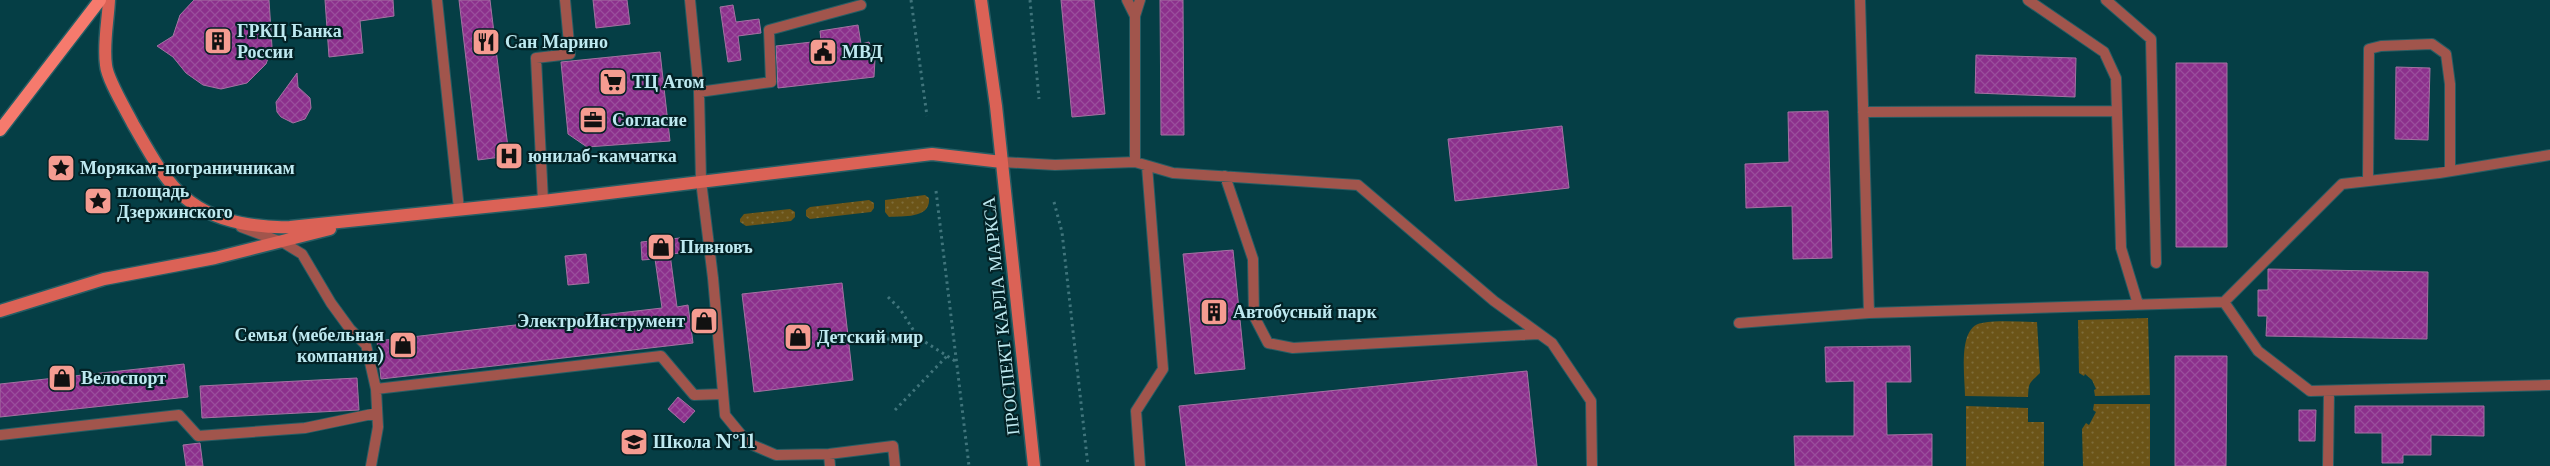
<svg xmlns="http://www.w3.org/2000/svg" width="2550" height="466" viewBox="0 0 2550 466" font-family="'Libre Baskerville',serif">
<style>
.grass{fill:url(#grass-dots)}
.building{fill:url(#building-cross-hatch);stroke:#a472a2}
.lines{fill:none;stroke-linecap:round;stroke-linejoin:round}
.lane-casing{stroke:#265d64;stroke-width:12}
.secondary-casing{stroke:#265d64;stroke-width:15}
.primary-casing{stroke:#265d64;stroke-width:15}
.path{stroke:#40757c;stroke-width:3;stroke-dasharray:2.5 4;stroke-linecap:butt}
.lane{stroke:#a1554c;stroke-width:10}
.secondary{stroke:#db6256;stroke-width:12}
.primary{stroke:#f67a6d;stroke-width:12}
.labels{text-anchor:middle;stroke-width:4.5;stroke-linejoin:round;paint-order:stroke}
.poi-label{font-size:18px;font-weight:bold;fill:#bee9f0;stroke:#032226;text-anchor:start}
.street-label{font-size:18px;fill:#bee9f0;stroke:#032226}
</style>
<defs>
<pattern id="grass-dots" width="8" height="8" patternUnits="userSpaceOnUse" patternTransform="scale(1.25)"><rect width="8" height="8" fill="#6b5417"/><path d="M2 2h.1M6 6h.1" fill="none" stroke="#7e6d39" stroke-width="1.8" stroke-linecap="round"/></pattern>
<pattern id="building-cross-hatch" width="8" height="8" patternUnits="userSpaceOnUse" patternTransform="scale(1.25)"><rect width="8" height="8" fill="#8c308c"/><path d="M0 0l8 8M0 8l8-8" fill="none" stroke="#9a4e9c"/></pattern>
</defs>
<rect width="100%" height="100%" fill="#053e45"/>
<path class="grass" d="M925,195L929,198C931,219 903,216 889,217L885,212V200Z
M869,200L874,203V208L871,212L810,219L806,216V210L810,207Z
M790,209L795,212V217L791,221L746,226L740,222V219L744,214Z
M2148,318L2150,395L2095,396L2094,390L2096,389L2092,380L2085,374L2084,376L2079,373L2078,320Z
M2037,322L2040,373C2029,384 2029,381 2028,397L1965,396C1965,377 1957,326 1982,323C2000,320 2019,322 2037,322Z
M2094,404H2150V466H2083L2082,429L2086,423L2089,425L2096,412L2093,410Z
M1966,406L2028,408V422H2044V466H1966Z"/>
<path class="building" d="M194,0H269L272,47L266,64L247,83L221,89L203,85L186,73L173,57L157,46L173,36L180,15Z
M325,0H393L394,16L360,21L363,53L329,57Z
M459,0H490L509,156L478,160Z
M593,0H627L630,24L596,28Z
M1061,0H1094L1105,114L1072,117Z
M1160,0H1183L1184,135H1161Z
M733,5L736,22L759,19L761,33L738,36L741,60L728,62L720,7Z
M858,25L861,44L869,42L875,59L874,77L778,88L776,46L821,41L820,31Z
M660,52L670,141L587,147L568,134L561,62Z
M1976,55L2076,58L2075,97L1975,93Z
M2176,63H2227V247H2176Z
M2396,67L2430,68L2428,140L2395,139Z
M297,73L298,87L310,98L311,108L305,119L293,123L281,117L277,112L276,102Z
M1828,111L1832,258L1793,259L1792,206L1746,208L1745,164L1789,162L1788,112Z
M1562,126L1569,188L1455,201L1448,139Z
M680,238L682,253L670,254L677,307L688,305L693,343L381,379L377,341L662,308L655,259L642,260L641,242Z
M1233,250L1245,369L1195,374L1183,254Z
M586,254L589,283L568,285L565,256Z
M2268,269L2428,272L2427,339L2266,336L2267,316H2258V290H2268Z
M842,283L853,380L754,392L742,294Z
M1910,346L1911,382H1886L1887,435L1932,434V466H1795L1794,436H1854V381L1826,382L1825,347Z
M2175,356H2227L2226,466H2175Z
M184,364L188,397L0,417V384Z
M1527,371L1537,466H1186L1179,406Z
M357,378L359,410L202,418L200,386Z
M678,397L695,411L684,423L668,409Z
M2355,406H2484V436L2431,435V455H2403V463H2382V433H2355Z
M2299,410H2316L2315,441H2299Z
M200,443L203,466H186L183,445Z"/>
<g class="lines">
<defs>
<path id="lane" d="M437,0L459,209
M690,0L699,92L701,181L713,278L725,415L748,443L776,455L829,454L893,446L895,466
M1127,0L1135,16
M1860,0L1869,313
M2028,0L2104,52L2116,78L2121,248L2138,304
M2106,0L2151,39L2156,263
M699,92L771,82L769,30L861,5
M1863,112L2116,111
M1002,162L1055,165L1135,162V16L1140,0
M1135,162L1173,173L1358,185L1494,301L1552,343L1591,401L1592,466
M1225,176L1253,259L1254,316L1268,343L1293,348L1539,334
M2368,181L2369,49L2381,46L2432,44L2446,54L2450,84V171
M543,201L536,58L570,54L565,0
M241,227L284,243L302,254L331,303L350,329L366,345L376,389L661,356L694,395L723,394
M2224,302L2342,184L2439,173L2550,155
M1739,323L1869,313L2224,302L2258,351L2310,391L2550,385
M0,435L179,415L198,436L305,428L377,413
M829,454L830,466
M371,466L378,427L376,389
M1140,466L1136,411L1163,369L1147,166
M2328,466L2329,391"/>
<path id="secondary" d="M109,0C108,21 103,44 106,65C107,79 126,110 133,124C162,174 179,211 241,223C257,226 273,228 290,227L543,201L932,154L1002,162
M981,0L996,106L1034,466
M0,311L104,279L215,258L330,229"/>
<path id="primary" d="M0,130L100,0"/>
</defs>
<use href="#lane" class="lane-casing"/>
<use href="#secondary" class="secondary-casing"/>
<use href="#primary" class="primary-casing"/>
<path class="path" d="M911,0L927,116
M1030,0L1039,99
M936,191L969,466
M1054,202L1062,232L1088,466
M888,297L900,309L919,339
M887,339L922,340L955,361
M895,410L947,356"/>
<use href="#lane" class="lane"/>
<use href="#secondary" class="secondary"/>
<use href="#primary" class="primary"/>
</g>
<defs>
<symbol id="building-square" viewBox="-11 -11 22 22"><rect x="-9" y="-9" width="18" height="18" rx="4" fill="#f59c91" stroke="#032226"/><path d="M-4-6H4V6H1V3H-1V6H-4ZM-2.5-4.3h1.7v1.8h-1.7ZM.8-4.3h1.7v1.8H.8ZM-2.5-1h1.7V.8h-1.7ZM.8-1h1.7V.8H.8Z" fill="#111"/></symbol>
<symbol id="restaurant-square" viewBox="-11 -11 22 22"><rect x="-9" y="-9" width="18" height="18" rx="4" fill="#f59c91" stroke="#032226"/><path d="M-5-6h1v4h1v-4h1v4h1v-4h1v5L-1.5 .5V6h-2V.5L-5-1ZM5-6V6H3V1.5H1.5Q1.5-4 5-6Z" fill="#111"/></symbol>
<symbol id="civic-square" viewBox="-11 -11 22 22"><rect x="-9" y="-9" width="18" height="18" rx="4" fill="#f59c91" stroke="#032226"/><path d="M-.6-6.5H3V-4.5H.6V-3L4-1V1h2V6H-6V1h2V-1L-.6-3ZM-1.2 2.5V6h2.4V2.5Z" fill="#111"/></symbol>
<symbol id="supermarket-square" viewBox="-11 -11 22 22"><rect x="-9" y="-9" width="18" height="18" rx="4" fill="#f59c91" stroke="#032226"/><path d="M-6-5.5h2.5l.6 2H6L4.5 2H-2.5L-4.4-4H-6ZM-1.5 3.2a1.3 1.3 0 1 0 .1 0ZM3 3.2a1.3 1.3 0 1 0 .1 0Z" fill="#111"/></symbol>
<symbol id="office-square" viewBox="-11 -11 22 22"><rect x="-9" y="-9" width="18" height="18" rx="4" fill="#f59c91" stroke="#032226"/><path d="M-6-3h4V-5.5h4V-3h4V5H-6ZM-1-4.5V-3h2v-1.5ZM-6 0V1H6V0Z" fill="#111"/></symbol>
<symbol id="hospital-square" viewBox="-11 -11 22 22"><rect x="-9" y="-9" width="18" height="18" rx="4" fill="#f59c91" stroke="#032226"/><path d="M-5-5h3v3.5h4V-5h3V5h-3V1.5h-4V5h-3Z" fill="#111"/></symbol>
<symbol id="sight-square" viewBox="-11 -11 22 22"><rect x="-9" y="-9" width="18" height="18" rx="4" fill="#f59c91" stroke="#032226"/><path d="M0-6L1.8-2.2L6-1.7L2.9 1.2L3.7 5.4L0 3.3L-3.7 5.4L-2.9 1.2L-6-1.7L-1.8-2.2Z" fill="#111"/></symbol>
<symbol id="shop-square" viewBox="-11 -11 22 22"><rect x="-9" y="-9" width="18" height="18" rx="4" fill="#f59c91" stroke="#032226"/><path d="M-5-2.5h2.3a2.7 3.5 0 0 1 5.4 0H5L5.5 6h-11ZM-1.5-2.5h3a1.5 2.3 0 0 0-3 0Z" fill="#111"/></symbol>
<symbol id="school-square" viewBox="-11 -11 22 22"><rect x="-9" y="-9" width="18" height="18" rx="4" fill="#f59c91" stroke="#032226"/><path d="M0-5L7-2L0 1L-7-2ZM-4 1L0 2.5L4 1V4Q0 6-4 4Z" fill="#111"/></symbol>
</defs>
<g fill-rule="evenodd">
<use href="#building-square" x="202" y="25" width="32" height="32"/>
<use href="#restaurant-square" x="470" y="26" width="32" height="32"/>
<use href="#civic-square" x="807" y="36" width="32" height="32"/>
<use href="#supermarket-square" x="597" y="66" width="32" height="32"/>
<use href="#office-square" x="577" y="104" width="32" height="32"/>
<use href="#hospital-square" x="493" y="140" width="32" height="32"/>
<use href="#sight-square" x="45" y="152" width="32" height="32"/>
<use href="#sight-square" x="82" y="185" width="32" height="32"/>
<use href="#shop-square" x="645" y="231" width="32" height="32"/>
<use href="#building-square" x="1198" y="296" width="32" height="32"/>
<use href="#shop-square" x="688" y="305" width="32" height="32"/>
<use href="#shop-square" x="782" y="321" width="32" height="32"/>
<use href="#shop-square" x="387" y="329" width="32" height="32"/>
<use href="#shop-square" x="46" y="362" width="32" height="32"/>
<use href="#school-square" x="618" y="426" width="32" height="32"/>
</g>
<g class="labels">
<g class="poi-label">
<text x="237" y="37">ГРКЦ Банка<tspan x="237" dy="21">России</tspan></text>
<text x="505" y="48">Сан Марино</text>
<text x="842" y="58">МВД</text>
<text x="632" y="88">ТЦ Атом</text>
<text x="612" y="126">Согласие</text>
<text x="528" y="162">юнилаб-камчатка</text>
<text x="80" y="174">Морякам-пограничникам</text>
<text x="117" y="197">площадь<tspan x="117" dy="21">Дзержинского</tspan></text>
<text x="680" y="253">Пивновъ</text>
<text x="1233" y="318">Автобусный парк</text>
<text x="685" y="327" text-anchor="end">ЭлектроИнструмент</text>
<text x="384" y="341" text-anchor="end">Семья (мебельная<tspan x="384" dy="21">компания)</tspan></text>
<text x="817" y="343">Детский мир</text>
<text x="81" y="384">Велоспорт</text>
<text x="653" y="448">Школа №11</text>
</g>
<g class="street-label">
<text transform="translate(1001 316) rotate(-96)" y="6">ПРОСПЕКТ КАРЛА МАРКСА</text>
</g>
</g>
</svg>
